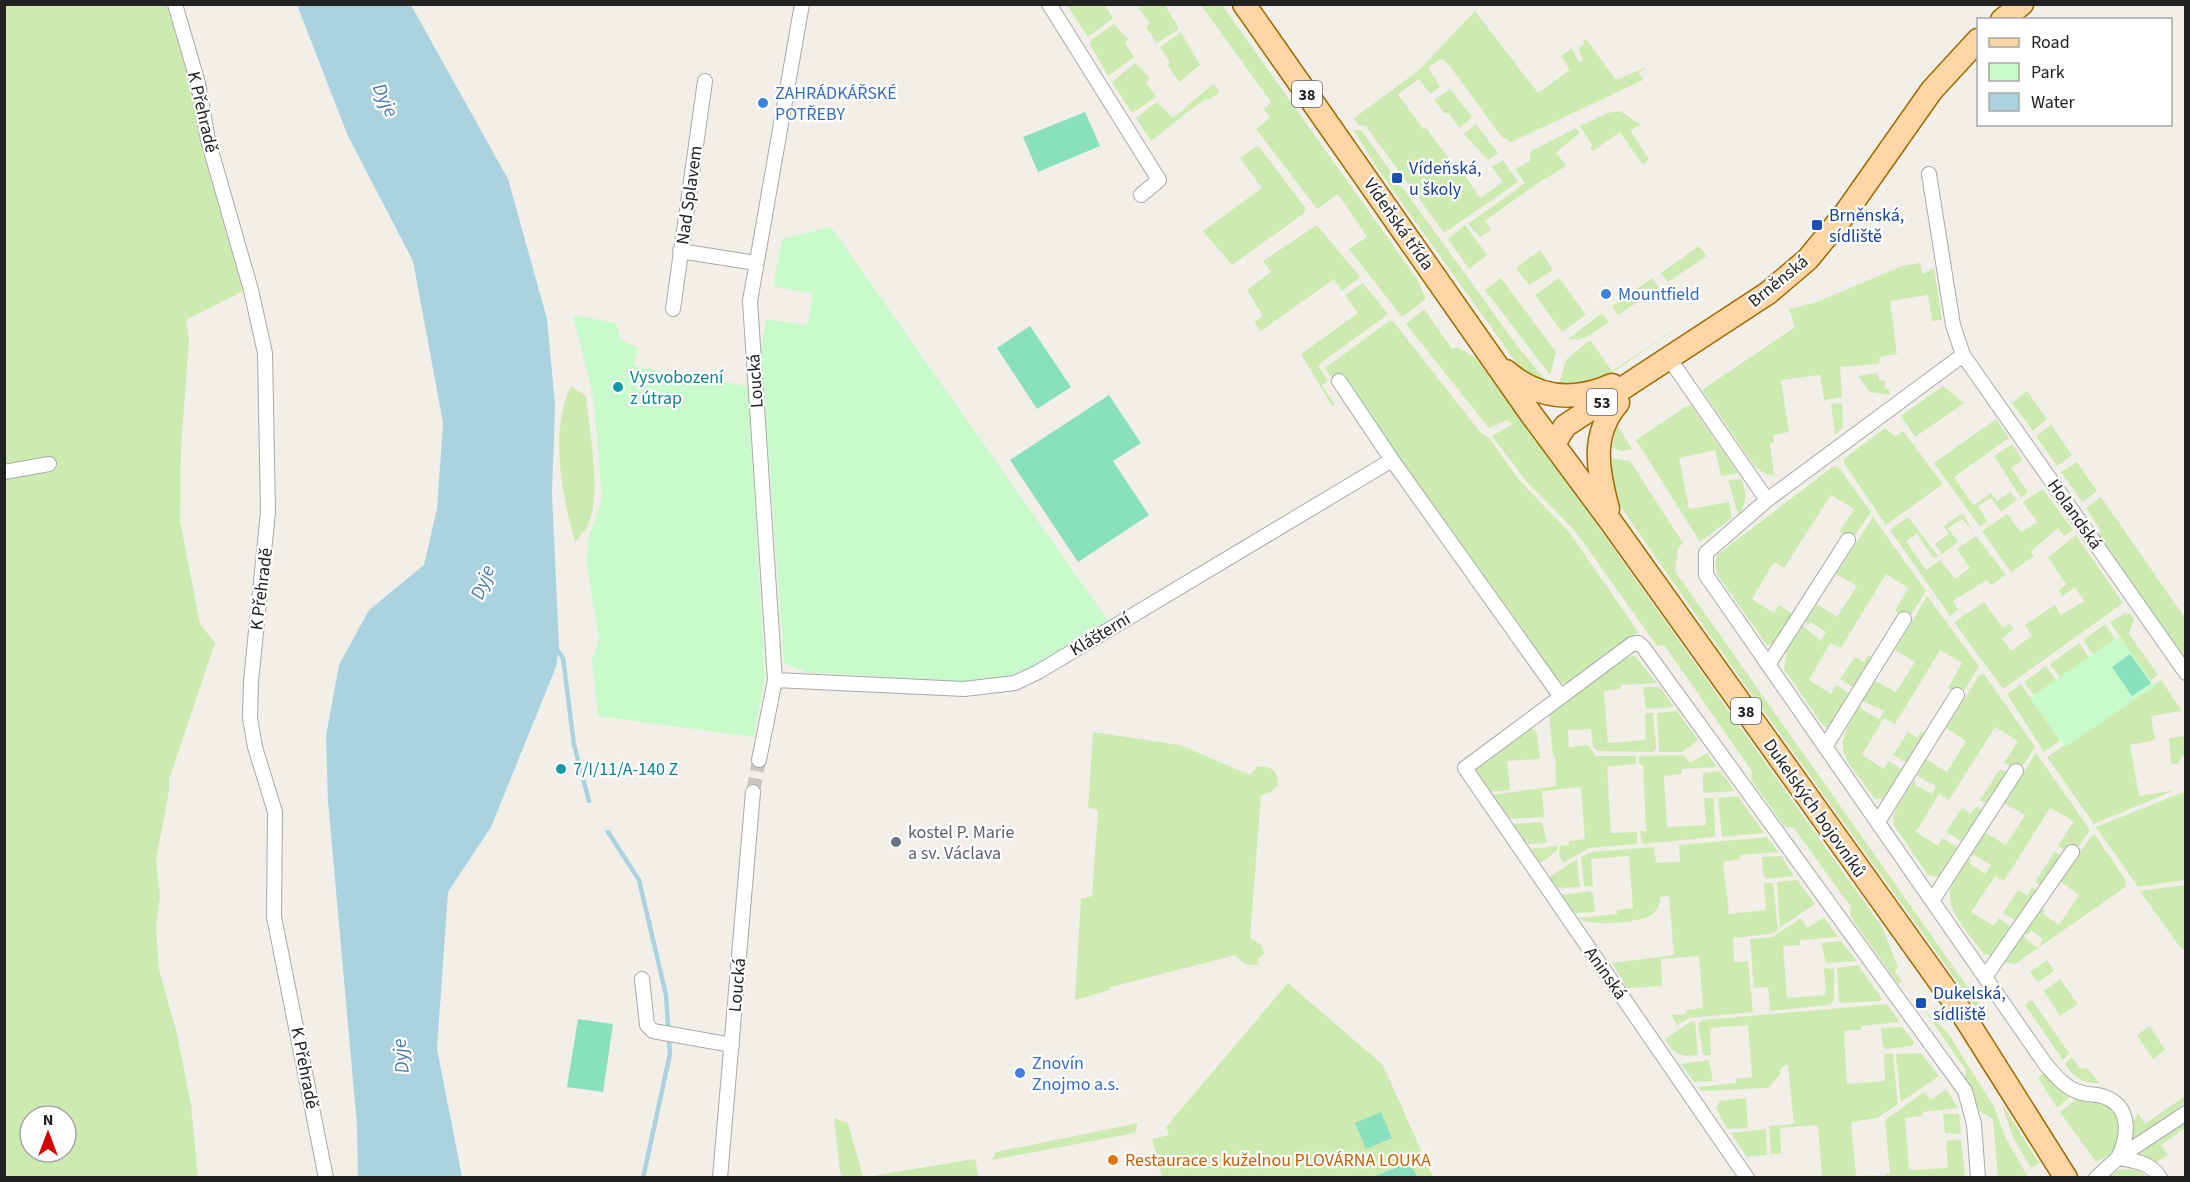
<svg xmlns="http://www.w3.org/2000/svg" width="2190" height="1182" viewBox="0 0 2190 1182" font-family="'Source Sans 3',sans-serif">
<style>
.grass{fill:#cdebb0;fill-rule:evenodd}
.park{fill:#c8facc}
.pitch{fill:#88e0be}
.water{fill:#aad3df}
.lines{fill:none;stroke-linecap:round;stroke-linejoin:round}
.stream{stroke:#aad3df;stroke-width:4.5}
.street-tunnel{stroke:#c8c6c1;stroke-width:14;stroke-dasharray:14 7;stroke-linecap:butt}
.street-casing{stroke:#a9a9a9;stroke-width:16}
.primary-casing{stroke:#a06b00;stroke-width:25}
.street{stroke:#fff;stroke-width:14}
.primary{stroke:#fcd6a4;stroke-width:22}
.shop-dot{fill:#3f7fe0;stroke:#fff;stroke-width:2}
.transit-dot{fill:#1a4fb4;stroke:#fff;stroke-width:2}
.culture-dot{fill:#0f9aa8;stroke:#fff;stroke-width:2}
.worship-dot{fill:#6b7280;stroke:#fff;stroke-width:2}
.food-dot{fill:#e8710a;stroke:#fff;stroke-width:2}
.labels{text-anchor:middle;stroke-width:4.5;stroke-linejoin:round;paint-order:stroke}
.shield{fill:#fff;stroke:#646464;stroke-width:1.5}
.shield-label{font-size:16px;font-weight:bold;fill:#222}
.shop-label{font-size:18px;fill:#366cbe;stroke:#fff;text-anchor:start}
.street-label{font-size:18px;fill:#222;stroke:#fff}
.transit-label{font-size:18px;fill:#164399;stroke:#fff;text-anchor:start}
.culture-label{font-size:18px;fill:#0d838f;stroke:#fff;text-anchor:start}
.worship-label{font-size:18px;fill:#5b616d;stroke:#fff;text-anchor:start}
.food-label{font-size:18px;fill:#c56008;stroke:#fff;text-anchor:start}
.water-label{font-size:20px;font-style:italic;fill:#4a7aab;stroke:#fff}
</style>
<rect width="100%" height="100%" fill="#f2efe9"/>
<path class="grass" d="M5,5H167L199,111L221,214L245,290L186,320L189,340L181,448L180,521L200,624L215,643L169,779V791L156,861L160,896L156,927L159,969L177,1034L191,1105L198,1177L5,1178ZM30,1116H66V1152H30Z
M1067,5H1104L1113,18L1088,37Z
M1143,5H1165L1178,27L1177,30L1157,43L1146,27L1150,23L1138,8Z
M1201,5H1222L1417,279L1426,299L1402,317L1349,249L1367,237L1338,194L1317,209L1256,129L1270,118L1264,109L1271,102Z
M1475,11L1538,93L1570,70L1561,56L1572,48L1579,63L1583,60L1578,48L1584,44L1583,40L1586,39L1616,80L1647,67L1639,73L1643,80L1511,142L1502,137L1449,65L1442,59L1428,67L1440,87L1430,94L1419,79L1398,94L1423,129L1426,128L1452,163L1456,162L1480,198L1503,182L1492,167L1503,160L1518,182L1444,233L1366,126L1358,125L1354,118L1418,71Z
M1114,24L1128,39L1125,43L1134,57L1108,76L1090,44L1091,40Z
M1181,32L1200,65L1179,82L1168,66L1170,62L1160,47Z
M1135,63L1150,78L1146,82L1156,97L1132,113L1112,82Z
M1213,84L1220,92L1208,100L1206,98L1151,141L1136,118L1157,102L1173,118Z
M1450,89L1472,117L1459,128L1449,113L1445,114L1434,100Z
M1620,111L1641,125L1630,130L1649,159L1643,165L1620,132L1593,151L1590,148L1592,145L1580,126L1607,113Z
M1476,124L1498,153L1488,160L1464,134Z
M1576,128L1580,133L1556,152L1566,166L1546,179L1545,178L1485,221L1491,230L1480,237L1468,224L1525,183L1515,169L1530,161V153L1533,150Z
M1353,130H1361L1518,347L1549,384L1525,372L1516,362L1379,171Z
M1258,145L1306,209L1303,214L1232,265L1203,231L1262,188L1240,158Z
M1317,225L1360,277L1342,291L1334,279L1261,331L1254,322L1263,316L1247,290L1271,272L1263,261Z
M1465,225L1487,255L1469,269L1448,239Z
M1699,246L1707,256L1668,282L1661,273Z
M1540,250L1553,270L1529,285L1516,268Z
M1920,263L1922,274L1934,268L1942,320L1932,321L1928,295L1890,301L1897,354L1880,357L1879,364L1840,367L1842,397L1824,400L1820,375L1781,380L1789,432L1773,435L1774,443H1770L1774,476L1764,473L1755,467L1702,390L1795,327L1789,309L1817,302L1902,266Z
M1501,278L1556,352L1550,375L1485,290Z
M1559,278L1586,315L1562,332L1535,295Z
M1652,278L1659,288L1618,315L1612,306Z
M1363,283L1388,314L1318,365L1328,381L1322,385L1335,405L1332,406L1301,354L1358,313L1345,295Z
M1424,309L1452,349L1457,347L1475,357L1572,490L1882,927L1898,967L1895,971L1902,982L1898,984L1850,916L1851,907L1794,828L1785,827L1751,780L1752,771L1664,645L1657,646L1576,532L1527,482L1492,436L1513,424L1507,420L1489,428L1406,324Z
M1702,311L1597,383L1558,388L1566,360L1590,340L1612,371Z
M1602,313L1609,322C1596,330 1584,343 1568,339Z
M1389,321H1393L1481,433L1490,439L1519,480L1570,533L1638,632L1570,685L1557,682L1341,376L1333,380L1325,368Z
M1877,373L1879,380L1885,381V389H1889L1890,395L1870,392L1858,376Z
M571,386L586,396C589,429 603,497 587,527C584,532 579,537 575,542C562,496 549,430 571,386Z
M1943,386L1964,403L1915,437L1901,416Z
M2027,391L2047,419L2033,431L2012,403Z
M1842,403L1843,427L1835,435L1831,404Z
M1691,405L1738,473L1721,476L1715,450L1679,458L1689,509L1729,502L1732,518L1700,542L1636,440L1685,407Z
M1996,419L2009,438L1954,477L1973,505L1991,493L1997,501L2010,492L2017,500L2001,512L1991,498L1978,506L1987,521L1980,527L1934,463Z
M1617,425L1632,449L1622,451L1612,448Z
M2051,425L2072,455L2057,466L2036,436Z
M1885,428L1895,436L1903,431L1943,484L1886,525L1844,463V459Z
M2012,444L2023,460L2011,468L2028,492L2021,498L1994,456Z
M1603,457L1630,461L1683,543L1678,548L1675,571L1990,1019L1986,1022L1728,661L1613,496Z
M2077,462L2097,491L2082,502L2061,472Z
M1834,466L1839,468L1871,512L1852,540L1839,532L1854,509L1831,495L1784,568L1774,562L1752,599L1774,613L1779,605L1794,615L1775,645H1767L1717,574L1715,565L1717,555Z
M1741,479C1747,491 1748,504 1738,514L1728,480Z
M2043,489L2073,530L2064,536L2058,528L2031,551L2034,556L2011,572L1982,531L2007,514L2021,532L2037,522L2023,502Z
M2101,497L2185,618V658L2098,534L2101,531L2086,508Z
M1962,513L1974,532L1962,519L1948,528L1958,542L1942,554L1935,544L1949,534L1944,526Z
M1873,517L1926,591L1908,620L1895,611L1908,588L1886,574L1841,648L1830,643L1809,680L1831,694L1836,685L1852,695L1832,728L1824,727L1784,669L1787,650L1803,626L1821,641L1826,632L1810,622L1808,625L1805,622L1817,604L1837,617L1857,586L1836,574Z
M1908,517L1938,556L1934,559L1917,534L1906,541L1926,570L1940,560L1955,579L1970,568L1957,549L1976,536L2006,575L1991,585L1987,580L1953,601L1958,610L1950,616L1890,530Z
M2076,535L2123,603L2003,689L1954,622L1984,602L2003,628L2009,624L2014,629L2002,638L2011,651L2032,636L2025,625L2055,605L2061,615L2084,601L2075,587L2063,596L2059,590L2066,584L2048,557Z
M1927,596L1979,666L1962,694L1948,688L1962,663L1940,650L1895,724L1884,718L1862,755L1884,769L1889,761L1904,771L1885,800L1874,798C1844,754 1829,754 1860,705L1863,710L1879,719L1884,711L1862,701L1875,681L1896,692L1915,662L1895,650Z
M2125,613L2130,614L2134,619L2129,634L2158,675L2150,681L2110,622Z
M2105,624L2115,639L2093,654L2083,640Z
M2079,643L2089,658L2060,677L2050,664Z
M1868,655L1874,659L1856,689L1840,679L1855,657L1864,662Z
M1635,656L1657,683L1621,685V689L1604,691L1608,743L1646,740L1645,713H1653L1656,748L1653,752L1597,751L1593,746L1591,729L1568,730L1569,747L1589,745L1595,756H1636V764L1607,767L1611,833L1637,832V844L1589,848L1563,863L1559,855L1560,846L1569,845V841L1585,839L1581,787L1542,791L1544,817L1510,819L1492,795L1556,786L1555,756H1553L1549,714L1628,657Z
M2046,666L2056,680L2034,695L2024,682Z
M1984,674L2035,747L2019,771L2004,763L2018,741L1995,727L1949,800L1939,794L1916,832L1938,846L1942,838L1959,848L1939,877L1928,875L1895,827L1893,818L1897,807L1915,779V785L1932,794L1936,786L1917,776L1926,759L1947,772L1966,741L1946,728L1979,675Z
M2161,680L2182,711L2151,716L2155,740L2130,745L2139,796L2175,790L2094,824L2047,757Z
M2021,684L2060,741L2044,752L2007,694Z
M1643,687H1660L1674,707L1646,709Z
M1677,711L1698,740L1682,752H1659L1657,713Z
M1531,727L1537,733L1540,759L1507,761L1510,790L1490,792L1475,769Z
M1921,731L1927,735L1908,764L1893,755L1908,732L1917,738Z
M1093,732L1180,745L1250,775L1257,767C1271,765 1278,770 1278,785L1271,792L1261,795L1250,938C1257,942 1264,944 1264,954L1257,960L1259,964C1247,967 1243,964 1236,955L1110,987V990L1075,1000L1081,899L1092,896L1098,812L1096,809L1088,808Z
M2185,736V754L2177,764H2171L2169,738Z
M1707,753L1717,767L1682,769L1681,774L1664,776L1667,827L1706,825L1704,798H1714L1715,837L1642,844L1640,831H1646L1643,765H1639V756L1684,755L1690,763Z
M2036,753L2090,830L2075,851H2066L2058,846L2074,821L2050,808L2004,881L1995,876L1971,912L1994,926L1999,918L2012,928L1993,956L1984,954C1971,936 1944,910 1951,887C1954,877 1963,867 1968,858L1971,859L1969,863L1985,874L1991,865L1974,855H1970L1984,832L2006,845L2025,815L2004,803Z
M2000,769L2008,773L1987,804L1980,800Z
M1720,771L1735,791L1706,793L1703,790V773Z
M2184,792L2185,880L2138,887L2096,827Z
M1738,796L1764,833H1765L1722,837L1718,798Z
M1976,806L1983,811L1963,842L1946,832L1962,808L1971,814Z
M1542,822L1547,843L1527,844L1512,824Z
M2092,835H2095L2125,879L2126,886L2124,888L2015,964L2004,962L2024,934L2026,939L2038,948L2043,939L2031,930L2028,935L2025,933L2042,907L2045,911L2043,914L2059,925L2079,895L2060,881Z
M1767,837L1778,852L1740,855V859L1723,862L1729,914L1766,910L1764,883H1773L1778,930L1770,934L1733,938L1734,962L1748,961L1753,1012L1689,1018L1677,1025L1671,1015L1686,1014V1010L1703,1008L1699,956L1661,959L1662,986L1627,988L1612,963L1674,955L1669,896L1660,897C1660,903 1658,910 1653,914C1642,923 1588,927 1578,918L1617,914V910L1633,908L1629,856L1591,859L1593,886L1584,887L1581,857L1591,852L1654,847L1656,863L1680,862L1679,845Z
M1558,846L1557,851L1540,863L1531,849Z
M2055,851L2062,856L2041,886L2035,882Z
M1781,856L1794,876L1766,879L1763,875L1762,857Z
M1577,859L1580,887L1558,888L1549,877Z
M1797,880L1815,904L1780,928L1777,882Z
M2185,885V948L2182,950L2140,891Z
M2032,887L2038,891L2017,921L2003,913L2018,890L2027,895Z
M1590,891L1593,894L1595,912L1575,913L1562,895Z
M1824,917L1838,937L1800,940V945L1783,946L1787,998L1826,995L1824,968L1834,969V1001L1828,1005L1770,1011L1768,987L1754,988L1750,939L1773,937L1801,918L1807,928Z
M1841,941L1857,961L1826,963L1821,943Z
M2047,960L2054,971L2038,982L2030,972Z
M1858,965L1882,999L1880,1001L1839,1003L1837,968Z
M2060,979L2078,1004L2060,1016L2044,991Z
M1288,983L1383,1065L1433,1177H1417L1409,1162L1372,1177H1162L1152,1139L1169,1135L1166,1127Z
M2032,1000L2069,1053L2063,1060L2025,1005Z
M1887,1004L1900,1022L1861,1026V1030L1844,1031L1847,1084L1885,1081L1884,1054H1893L1898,1104L1877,1118L1851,1122L1856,1176L1881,1175V1177H1822L1818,1125L1780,1128L1781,1154H1771L1769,1126L1794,1124L1788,1065L1782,1066L1779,1076L1768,1088L1703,1091L1697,1087L1736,1083V1079L1752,1077L1748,1025L1710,1028L1711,1055H1703L1698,1023L1703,1020Z
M1924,1010L1948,1033L1994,1107L2006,1139L2028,1177H1998L1993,1119L1979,1111L1965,1078L1966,1070Z
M1695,1021L1698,1055C1679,1057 1675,1055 1665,1039L1690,1022Z
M2150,1026L2165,1050L2153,1059L2137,1035Z
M1902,1027L1914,1042L1912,1046L1886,1049L1883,1046L1881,1028Z
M1921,1053L1939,1076L1901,1102L1896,1054Z
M2072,1057L2080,1069L2087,1068L2100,1084C2082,1082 2075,1079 2065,1064Z
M1709,1060L1713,1081L1694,1082L1681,1064Z
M2048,1070L2073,1094L2057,1108L2038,1077Z
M1946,1089L1958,1108L1922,1112V1116L1905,1118L1909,1170L1948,1168L1946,1141L1961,1139L1965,1175L1956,1178L1885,1177V1174L1890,1173L1885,1120L1924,1092L1931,1100Z
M2080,1096C2087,1097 2096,1098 2103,1100C2120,1107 2124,1129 2118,1145C2114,1154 2104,1158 2096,1162L2060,1112Z
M2185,1096V1103L2128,1143L2131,1126L2138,1113L2145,1124Z
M1746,1098L1748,1128L1727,1129L1716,1108L1720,1101Z
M2001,1102L2039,1163L2031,1168L2013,1137Z
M1943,1114H1959L1961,1134L1945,1133Z
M834,1118L848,1123L863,1177H843L840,1171Z
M2185,1122V1128L2161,1145L2168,1155L2155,1163L2145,1158L2142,1152Z
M1138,1123L1135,1133L992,1160L996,1152Z
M1766,1129L1767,1155L1747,1157L1731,1133Z
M975,1159L979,1177H865Z
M2121,1169L2137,1170L2148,1177H2107Z"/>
<path class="park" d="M831,227L1109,622L1035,666L1013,676L964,682L806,672L784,663L761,351L766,319L807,325L813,294L773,286L782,239Z
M573,315L616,323L621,340L638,348L634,366L748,386L765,677L754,737L598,716L592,660L599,640L587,567L588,541L602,498L593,395Z
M2119,636L2155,686L2065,747L2030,698Z"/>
<path class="pitch" d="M1085,112L1100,146L1038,172L1023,137Z
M1030,326L1071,387L1037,409L997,348Z
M1109,395L1141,443L1113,461L1149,515L1078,562L1010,460Z
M2130,654L2151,683L2132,696L2112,667Z
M578,1019L613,1024L603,1092L567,1087Z
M1381,1112L1392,1138L1366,1149L1355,1123Z
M1410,1162L1417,1177H1372Z"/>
<path class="water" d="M297,5H411L508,179L547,319L555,405L552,494L559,646L556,667L491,827L448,892L437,1049L462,1177H358L357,1125L328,801L326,736L339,665L369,610L424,565L437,509L443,423L413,261L348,136Z"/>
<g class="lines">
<path class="stream" d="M555,647L563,658L574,745L589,801
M608,832L639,880L666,995L670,1054L643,1178"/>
<path class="street-tunnel" d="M753,792L759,760"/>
<defs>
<path id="street" d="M175,4L198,83L208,140L251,290L265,353L268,512L251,681L250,718L255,747L275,812L274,917L326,1178
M1049,4L1159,180L1141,195
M1929,174L1953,325L1963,355L2186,673
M680,251L756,263
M673,309L705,81
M1963,355L1767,500L1706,553V575L2046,1065C2055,1075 2065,1088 2079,1092C2086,1095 2095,1094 2102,1096C2132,1105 2129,1136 2118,1158
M1669,358L1767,500
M1339,381L1392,460L1561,697
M4,472L49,464
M1768,665L1848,540
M775,680L964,689L1015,683L1038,672L1392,460
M1825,747L1904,619
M759,760L775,680L750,301L802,4
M1878,822L1957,695
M1932,901L2016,771
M1985,977L2072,852
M642,979L647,1025L653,1031L732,1045
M2118,1158C2133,1160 2152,1163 2160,1178
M720,1178L753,792
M1747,1178L1465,768L1632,644L1638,643L1643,647L1965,1091L1974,1124L1978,1178
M2096,1178L2118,1158L2186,1113"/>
<path id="primary" d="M1244,4L1531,414L1611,522L1962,1013L2066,1178
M2002,20L2022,4
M1506,371C1538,399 1574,402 1612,385
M1554,444L1565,426L1768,293L1808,259L1844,215L1932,90L1978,40
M1608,509C1598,471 1590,435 1618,403"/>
</defs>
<use href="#street" class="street-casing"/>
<use href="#primary" class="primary-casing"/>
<use href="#street" class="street"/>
<use href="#primary" class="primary"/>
</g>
<g class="shop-dot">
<circle cx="763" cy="103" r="6"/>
<circle cx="1606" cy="294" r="6"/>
<circle cx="1020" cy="1073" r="6"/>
</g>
<g class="transit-dot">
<rect x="1391" y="172" width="12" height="12" rx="3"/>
<rect x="1811" y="219" width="12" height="12" rx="3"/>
<rect x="1915" y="997" width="12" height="12" rx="3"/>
</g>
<g class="culture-dot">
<circle cx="618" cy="387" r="6"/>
<circle cx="561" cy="769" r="6"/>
</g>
<circle class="worship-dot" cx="896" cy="842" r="6"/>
<circle class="food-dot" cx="1113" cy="1160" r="6"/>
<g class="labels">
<g class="shield">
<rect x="1292" y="81" width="30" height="26" rx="4.5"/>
<rect x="1587" y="389" width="30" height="26" rx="4.5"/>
<rect x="1731" y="698" width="30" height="26" rx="4.5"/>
</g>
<g class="shield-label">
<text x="1307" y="100">38</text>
<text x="1602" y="408">53</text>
<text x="1746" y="717">38</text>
</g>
<g class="shop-label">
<text x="775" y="99">ZAHRÁDKÁŘSKÉ<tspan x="775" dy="21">POTŘEBY</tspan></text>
<text x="1618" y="300">Mountfield</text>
<text x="1032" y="1069">Znovín<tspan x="1032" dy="21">Znojmo a.s.</tspan></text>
</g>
<g class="street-label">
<text transform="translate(203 112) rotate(77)" y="6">K Přehradě</text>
<text transform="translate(689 195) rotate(-82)" y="6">Nad Splavem</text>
<text transform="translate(1399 224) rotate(55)" y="6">Vídeňská třída</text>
<text transform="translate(1778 281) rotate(-39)" y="6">Brněnská</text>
<text transform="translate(755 381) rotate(-94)" y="6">Loucká</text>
<text transform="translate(2075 514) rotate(55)" y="6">Holandská</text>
<text transform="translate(261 589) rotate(-83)" y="6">K Přehradě</text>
<text transform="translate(1100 634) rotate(-31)" y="6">Klášterní</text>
<text transform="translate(1815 808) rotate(55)" y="6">Dukelských bojovníků</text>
<text transform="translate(1606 973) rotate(55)" y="6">Aninská</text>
<text transform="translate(737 985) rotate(-85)" y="6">Loucká</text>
<text transform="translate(305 1068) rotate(79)" y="6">K Přehradě</text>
</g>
<g class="transit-label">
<text x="1409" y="174">Vídeňská,<tspan x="1409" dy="21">u školy</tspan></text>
<text x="1829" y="221">Brněnská,<tspan x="1829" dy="21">sídliště</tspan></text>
<text x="1933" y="999">Dukelská,<tspan x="1933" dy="21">sídliště</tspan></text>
</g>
<g class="culture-label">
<text x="630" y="383">Vysvobození<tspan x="630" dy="21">z útrap</tspan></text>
<text x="573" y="775">7/I/11/A-140 Z</text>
</g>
<g class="worship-label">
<text x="908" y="838">kostel P. Marie<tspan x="908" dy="21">a sv. Václava</tspan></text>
</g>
<g class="food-label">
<text x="1125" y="1166">Restaurace s kuželnou PLOVÁRNA LOUKA</text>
</g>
<g class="water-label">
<text transform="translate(386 100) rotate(65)" y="7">Dyje</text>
<text transform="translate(482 582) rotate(-69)" y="7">Dyje</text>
<text transform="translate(400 1056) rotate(-96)" y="7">Dyje</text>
</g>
</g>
<rect width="2190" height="1182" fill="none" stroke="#222222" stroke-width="12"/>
<rect x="1977" y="18" width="195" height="108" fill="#ffffff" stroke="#a7a7a7" stroke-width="1.5"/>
<rect x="1989" y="38" width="30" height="9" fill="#fcd6a4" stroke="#a7a7a7" stroke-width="1.5"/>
<text x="2031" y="48" font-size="18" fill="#222222">Road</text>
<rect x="1989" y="63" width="30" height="18" fill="#c8facc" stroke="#a7a7a7" stroke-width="1.5"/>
<text x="2031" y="78" font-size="18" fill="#222222">Park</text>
<rect x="1989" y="93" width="30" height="18" fill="#aad3df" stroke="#a7a7a7" stroke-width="1.5"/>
<text x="2031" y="108" font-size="18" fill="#222222">Water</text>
<g transform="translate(48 1134)"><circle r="28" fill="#ffffff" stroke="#a7a7a7" stroke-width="1.5"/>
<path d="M0-4.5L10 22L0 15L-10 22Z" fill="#d40000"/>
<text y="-9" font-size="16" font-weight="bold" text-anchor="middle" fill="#222222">N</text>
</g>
</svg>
